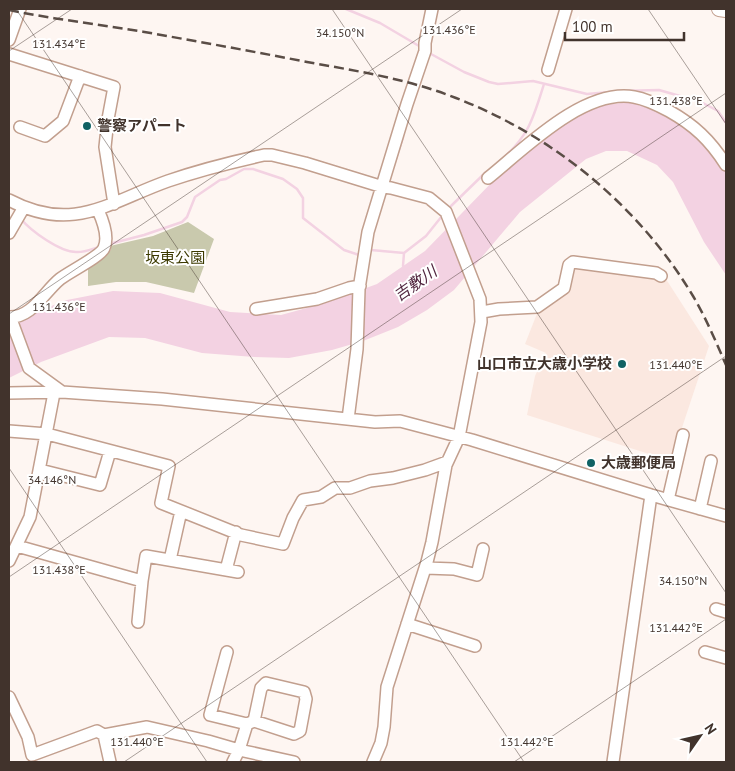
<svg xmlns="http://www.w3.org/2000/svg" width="735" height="771" viewBox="0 0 735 771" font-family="'PT Sans','Noto Sans JP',sans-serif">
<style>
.built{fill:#fbe8e0}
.green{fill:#c9c9ad}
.water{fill:#f3d2e2}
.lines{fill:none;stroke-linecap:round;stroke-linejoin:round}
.stream{stroke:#f3d2e2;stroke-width:2.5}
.minor-casing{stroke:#c29f8e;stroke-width:14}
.major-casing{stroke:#c29f8e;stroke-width:16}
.minor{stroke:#fff;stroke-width:11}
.major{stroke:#fff;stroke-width:14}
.rail{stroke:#5a4d46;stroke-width:2.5;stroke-dasharray:10 5;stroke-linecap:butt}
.ticks{fill:none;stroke:#41332c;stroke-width:1;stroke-opacity:0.45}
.poi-dot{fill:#106264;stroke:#fff;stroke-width:2}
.labels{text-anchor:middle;stroke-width:4;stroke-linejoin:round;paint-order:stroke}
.poi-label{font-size:15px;font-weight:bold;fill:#41332c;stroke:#fff;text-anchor:start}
.park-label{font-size:15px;fill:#3c3a00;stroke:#fff}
.water-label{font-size:16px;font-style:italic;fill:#51263f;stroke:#fff}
.ticks-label{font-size:12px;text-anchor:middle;fill:#41332c;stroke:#fff;stroke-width:4;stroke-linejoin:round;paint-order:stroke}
</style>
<rect width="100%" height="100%" fill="#fef6f2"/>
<path class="built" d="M572,263L664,276L709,346L671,461L527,415L535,376L546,353L525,344L540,306L566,289Z"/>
<path class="green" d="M188,222L214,239L194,293L146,282H116L88,286V266L111,250L110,246L153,236Z"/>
<path class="water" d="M630,102L653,110L681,125L695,136L713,153L726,172V275L704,242L673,182L657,165L627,151H606L586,159L520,212L454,290L427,310L398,327L363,341L332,350L289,358L254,357L202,353L145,338L109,337L41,362L9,378V326L23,321L41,310L67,300L113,291L160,293L230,312L281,315L325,303L377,284L425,251L498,176L567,121L595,106Z"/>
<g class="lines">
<path class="stream" d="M346,9L380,23L419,46
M431,54L464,72L489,82L498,84L533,81L587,94L610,92
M618,91L659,90L701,102L718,111L726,123
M500,161C529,136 533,119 544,84
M394,165L403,137
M451,206L486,172
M21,219C31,231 60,252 76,252C83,253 92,249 99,247
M109,244L144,235L182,222L187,217L195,197L220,180L226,179L244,169H253L283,179L297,189L303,198V218L344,250L359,255
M371,250L404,253
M403,266L404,253L426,236L442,216"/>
<defs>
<path id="minor" d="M9,40L20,9
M9,54L114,87L108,119L105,147L114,204
M548,70L566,9
M20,127L45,136L63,121L80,76
M488,178C524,149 584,88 634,97C646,99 658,105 669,111C694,125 710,140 726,165
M9,200C73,234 109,202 168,181C200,170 232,162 264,155H272L305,163L383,187L391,188L429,198L446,212L480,299L481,322L459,437L446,465L432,542L427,562L387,687L384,727L381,743L373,762
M9,233L24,207
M256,309L317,299L349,288L360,286
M482,312L499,309L537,307L564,288L569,265L573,262L656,273L661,276
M9,317C32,318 44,292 60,279C69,272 101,256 104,248C109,237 103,221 98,210
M9,318L12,322L29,368L62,392
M9,393L62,392L162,399L375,422L400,421L472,440L651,495L726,516
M348,419L357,349L359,289L368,232L407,104L425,51V43L432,9
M9,431L47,434L169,466L161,503L241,535L283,544L293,518L303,500L321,497L335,488H350L370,481L393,478L425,470L447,462
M40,470L100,485L110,451
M668,500L683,435
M700,509L711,461
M17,546L142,581L146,556L238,572
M170,560L181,511
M9,561L30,517L54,393
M426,568L454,569L477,575L483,549
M226,570L236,532
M716,609L726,612
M138,622L142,581
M407,624L475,646
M227,652L210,715L247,724
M705,652L726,658
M9,697L28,737L32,755L97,731L104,735
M254,721L261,688L266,683L304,692L306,699L300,731L294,734L254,721L247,724L239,750L294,762
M110,762L104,735L147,727L208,741L239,750L233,762
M613,762L651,495"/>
<path id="major" d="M719,9L726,10"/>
</defs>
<use href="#minor" class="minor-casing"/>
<use href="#major" class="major-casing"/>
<use href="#minor" class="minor"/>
<use href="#major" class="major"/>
<path class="rail" d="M9,10C52,19 96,24 139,31C195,41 251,51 307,62C357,71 408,79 456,98C554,136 639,206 693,296C706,318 716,342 726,365"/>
</g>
<path class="ticks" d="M16,9L524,762M332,9L726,593M648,9L726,124M9,51L72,9M9,314L462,9M9,468L207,762M9,577L726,93M124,762L726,356M514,762L726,619"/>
<g class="poi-dot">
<circle cx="87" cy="126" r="5"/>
<circle cx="622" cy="364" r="5"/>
<circle cx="591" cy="463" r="5"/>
</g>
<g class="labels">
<g class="poi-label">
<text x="97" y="131">警察アパート</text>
<text x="612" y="369" text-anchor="end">山口市立大歳小学校</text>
<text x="601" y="468">大歳郵便局</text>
</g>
<g class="park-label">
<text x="175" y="263">坂東公園</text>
</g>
<g class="water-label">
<text transform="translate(415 283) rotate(-35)" y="6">吉敷川</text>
</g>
</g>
<g class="ticks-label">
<text x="449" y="34">131.436°E</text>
<text x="340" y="37">34.150°N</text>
<text x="59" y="48">131.434°E</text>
<text x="676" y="105">131.438°E</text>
<text x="59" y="311">131.436°E</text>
<text x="676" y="369">131.440°E</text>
<text x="52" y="484">34.146°N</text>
<text x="59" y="574">131.438°E</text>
<text x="683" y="585">34.150°N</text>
<text x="676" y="632">131.442°E</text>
<text x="137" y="746">131.440°E</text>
<text x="527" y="746">131.442°E</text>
</g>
<rect width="735" height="771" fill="none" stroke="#41332c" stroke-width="20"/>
<g transform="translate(700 736) rotate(56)" stroke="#ffffff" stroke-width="4" paint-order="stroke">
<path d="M0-4L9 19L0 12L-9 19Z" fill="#41332c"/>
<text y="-8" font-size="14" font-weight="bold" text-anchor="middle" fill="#41332c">N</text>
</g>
<path d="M565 32v8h119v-8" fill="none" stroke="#41332c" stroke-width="2.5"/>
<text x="572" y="32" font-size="15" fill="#41332c" stroke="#ffffff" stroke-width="4" paint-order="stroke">100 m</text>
</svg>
